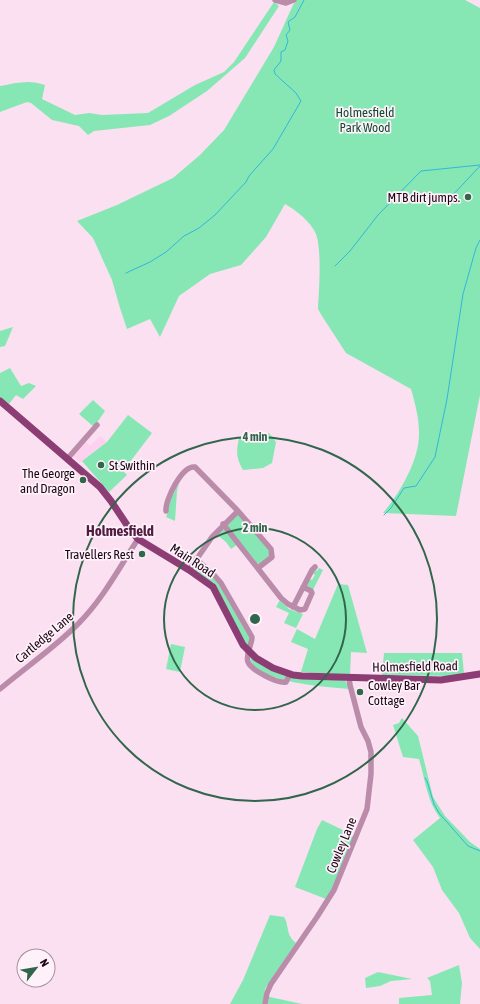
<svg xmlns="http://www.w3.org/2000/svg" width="480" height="1004" viewBox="0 0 480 1004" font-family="'Asap Condensed',sans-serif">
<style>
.built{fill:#fed2ee}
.green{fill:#86e7b5}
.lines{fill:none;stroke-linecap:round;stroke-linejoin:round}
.stream{stroke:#31b7da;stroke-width:1}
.minor{stroke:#ba8caa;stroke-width:5.5}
.major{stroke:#8c3d74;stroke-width:7}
.ring{fill:none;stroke:#31664c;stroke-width:2}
.poi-dot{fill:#31664c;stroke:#fff1f9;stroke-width:1.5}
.labels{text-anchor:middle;stroke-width:3.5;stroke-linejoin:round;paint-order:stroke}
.park-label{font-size:13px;fill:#114a31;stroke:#fff1f9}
.poi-label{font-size:13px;fill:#1b0615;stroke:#fff1f9;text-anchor:end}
.street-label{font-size:13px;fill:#1b0615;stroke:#fff1f9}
.quarter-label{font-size:15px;font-weight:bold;fill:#501d41;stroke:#fff1f9}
.centre{fill:#31664c;stroke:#fff1f9;stroke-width:2}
.ring-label{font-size:12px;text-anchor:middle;font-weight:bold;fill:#31664c;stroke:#fff1f9;stroke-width:3.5;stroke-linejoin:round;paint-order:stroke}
</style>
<rect width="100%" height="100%" fill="#fae0f0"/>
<path class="built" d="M100,436L107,442L80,462L73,456L85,441L90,446Z"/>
<path class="green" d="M297,0H465L480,8V395L456,516L383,513C400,493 420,459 419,432C419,418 415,403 411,389L346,353L322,316L318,309C319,290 322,251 316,234C310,221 297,211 285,204L266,237L241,265L210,274L179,296L160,337L150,319L127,329L120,308L112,280L93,238L77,221L117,205L173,178L200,155L224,130L274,47L293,5Z
M274,2L279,6L245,58L207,91L169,116L150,125L94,131L88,135L79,126L52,120L31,103L27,102L0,112V86C16,83 29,79 45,85L42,99L75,115L89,113L102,115L148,113L195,85L224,72L234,62Z
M13,327L5,346L0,347V331Z
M10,368L21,386L29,383L36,386L23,399L16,395L9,404L0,397V373Z
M93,400L105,411L94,427L79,414Z
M128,415L152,433L123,471L127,475L109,492L82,461L107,442Z
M246,433L259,434L269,433L276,442L272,463L263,468L243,470C236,457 236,452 239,438Z
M179,483L177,491L175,521L166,517L168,512L167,506Z
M237,515H239L269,550L270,555L268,559L259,564L257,563L227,526L228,523Z
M221,530H226L238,544L231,549L226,542L216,534Z
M198,563L220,585L250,637L249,645L246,646L218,590L192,570L196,564Z
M319,568L323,570L313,590L306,585L309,579L312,580L315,575L312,573L314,570L317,571Z
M338,584L348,585L367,653L351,652L350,675L301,672L308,649L291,642L297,629L315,639Z
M280,600L289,609L303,614L296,628L284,623L289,613L276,607Z
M171,644L185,647L180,672L166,669Z
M384,653H462L464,674L449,676L382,675Z
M250,657L267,668L345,680L350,689C329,687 252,683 250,657Z
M402,718L418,736L433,797L445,816L470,842L480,849V949L470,938L459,913L442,890L433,867L413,840L440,818C427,801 425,779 419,759L403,757L393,725L399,723Z
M322,820L347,832L354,837L331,891L326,899L295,887L317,829Z
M270,915L284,917C290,927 285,934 296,943L265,989L263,1004H230L243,980Z
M459,965L462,983L460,1004H399V998L432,995L430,981L427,978Z
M378,972L412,979L391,981L380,986L366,988L365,978Z
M269,997H270L302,1004H268Z"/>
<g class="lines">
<path class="stream" d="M450,198L480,166
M335,266L350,251L378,215L421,171L480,165
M126,273L150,262L166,252L184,236L199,228L215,215L246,182L249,176L273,149L301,101L296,93L275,74L274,70L281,61V52L285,50L288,41L286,35L290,30L288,22L295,17L304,0
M384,515L391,508L404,488L416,486L435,457L447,399L463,294L476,248L480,240
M425,778L427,781L434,804L439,813L468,846L480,851"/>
<path class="minor" d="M275,0L286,3L294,0
M68,458L97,425
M166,511C165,500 182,465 195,467L238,511L271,549L272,557L258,568
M223,524L281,598L288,604L300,610L305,609L312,593L311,591L303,587
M196,559L214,575L221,583L252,637C252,645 245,655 248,662C251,670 278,684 286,682L290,674
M189,570L212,537L238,511
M293,607L312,570L315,567
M0,689C26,667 54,648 78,624C103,599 119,568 138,539
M265,1004L267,993L271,984L317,917L334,890L367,809L371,774V752L368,741L361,727L350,685L349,678"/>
<path class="major" d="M0,401L100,487L111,501L129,528L138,539L189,570L213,587L243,645L256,658L273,668L293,675L302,676L441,680L480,674"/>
</g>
<g class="ring">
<circle cx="255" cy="619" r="91"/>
<circle cx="255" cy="619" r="182"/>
</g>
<g class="poi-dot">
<circle cx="468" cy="197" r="4"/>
<circle cx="101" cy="465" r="4"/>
<circle cx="83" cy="480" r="4"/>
<circle cx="142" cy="554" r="4"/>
<circle cx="360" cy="692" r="4"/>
</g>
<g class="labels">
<g class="park-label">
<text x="365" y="117">Holmesfield<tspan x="365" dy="15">Park Wood</tspan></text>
</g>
<g class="poi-label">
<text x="460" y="202">MTB dirt jumps.</text>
<text x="109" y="470" text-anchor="start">St Swithin</text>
<text x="75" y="478">The George<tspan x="75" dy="15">and Dragon</tspan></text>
<text x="134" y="559">Travellers Rest</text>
<text x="368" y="690" text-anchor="start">Cowley Bar<tspan x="368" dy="15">Cottage</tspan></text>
</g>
<g class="street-label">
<text transform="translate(193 560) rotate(33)" y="5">Main Road</text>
<text transform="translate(44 637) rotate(-40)" y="5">Cartledge Lane</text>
<text transform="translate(415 666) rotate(-1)" y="5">Holmesfield Road</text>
<text transform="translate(341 845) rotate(-68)" y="5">Cowley Lane</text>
</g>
<g class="quarter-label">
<text x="120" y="536">Holmesfield</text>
</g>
</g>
<circle cx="255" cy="619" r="6" class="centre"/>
<g class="ring-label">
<text x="255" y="441">4 min</text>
<text x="255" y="532">2 min</text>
</g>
<g transform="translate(36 968) rotate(59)"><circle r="19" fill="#fff1f9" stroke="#a4939e"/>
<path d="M0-3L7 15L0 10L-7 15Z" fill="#31664c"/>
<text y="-6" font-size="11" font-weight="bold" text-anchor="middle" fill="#1b0615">N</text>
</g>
</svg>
